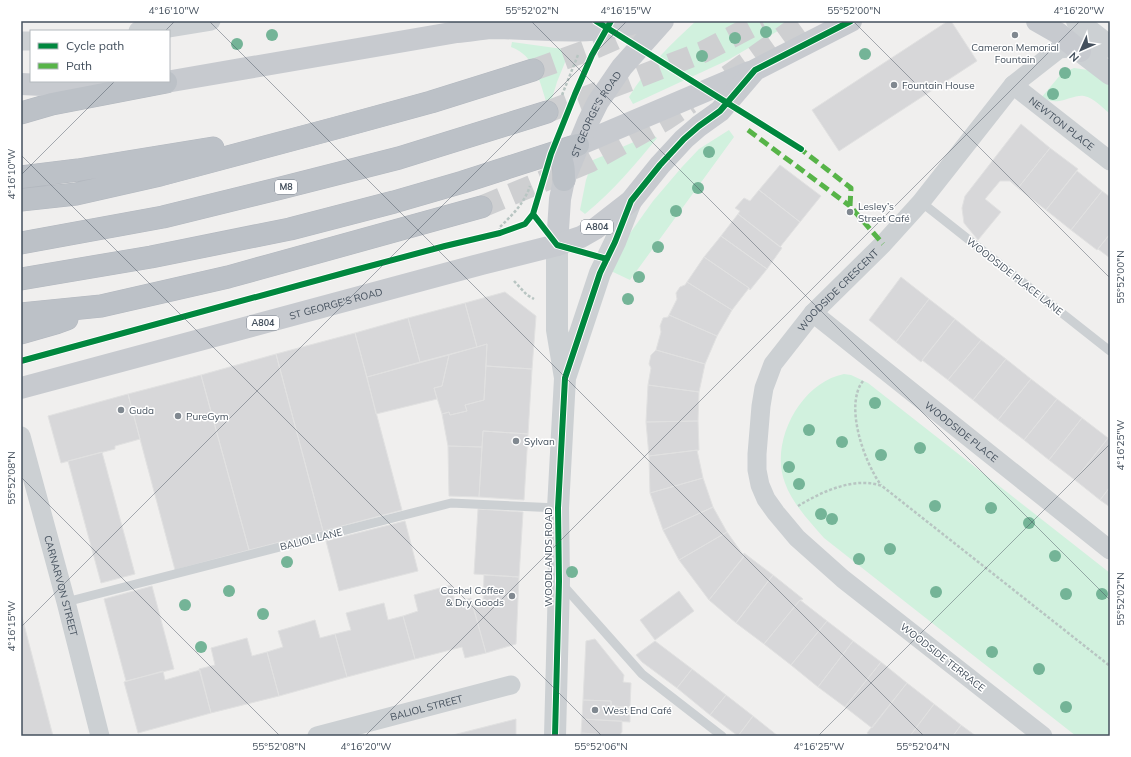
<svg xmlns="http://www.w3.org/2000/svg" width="1131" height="757" viewBox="0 0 1131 757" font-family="Mulish,sans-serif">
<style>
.green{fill:#d1f1de}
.building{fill:#d7d7d9;stroke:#e1e1e1}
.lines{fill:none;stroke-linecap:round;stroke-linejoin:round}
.motorway-tunnel{stroke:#cecfd1;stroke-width:22;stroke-dasharray:22 11;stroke-linecap:butt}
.motorway-casing{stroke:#b3b8bf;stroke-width:23}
.path{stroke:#b8c5c2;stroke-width:2.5;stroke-dasharray:3 2;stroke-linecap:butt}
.service{stroke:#ccd0d3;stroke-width:9}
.minor{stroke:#ccd0d3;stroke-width:19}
.tertiary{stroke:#ccd0d3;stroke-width:22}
.primary{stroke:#c7cacf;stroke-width:22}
.motorway{stroke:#bcc1c7;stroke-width:22}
.quiet{stroke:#57b448;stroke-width:5;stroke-dasharray:10 5;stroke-linecap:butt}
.cycleway-casing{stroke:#fff;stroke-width:8}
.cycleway{stroke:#00873e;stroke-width:6}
.tree{fill:#74b497}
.ticks{fill:none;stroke:#44505d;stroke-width:1;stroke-opacity:0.45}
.poi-dot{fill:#808890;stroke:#fff;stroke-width:1.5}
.labels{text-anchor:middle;stroke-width:3;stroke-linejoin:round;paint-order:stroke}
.shield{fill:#fff;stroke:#7c848e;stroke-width:1}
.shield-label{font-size:9px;font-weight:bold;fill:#44505d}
.poi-label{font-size:10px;fill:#44505d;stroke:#fff;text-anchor:start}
.street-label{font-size:10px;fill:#44505d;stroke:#fff}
.neatline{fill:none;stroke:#44505d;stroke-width:1.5}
.ticks-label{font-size:10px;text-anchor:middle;fill:#44505d}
</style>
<rect width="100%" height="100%" fill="#f0efee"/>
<path class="green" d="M696,21H795L728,60L633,104L629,97C646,68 671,44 696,21Z
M512,42L570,50L557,82L550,105L547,104C540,83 535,55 511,47Z
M1074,68L1088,70L1110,84V114C1103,108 1094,98 1084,96C1075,95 1068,100 1059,101C1053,102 1047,100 1041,98L1062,73Z
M729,130L734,137L630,280L611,271L628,236L653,201L682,167L699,149Z
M652,134L657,138C635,165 613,191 585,214L580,210L586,180L593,160L610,153L612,157L622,152L620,148L636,141L639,145L649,141L647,136Z
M844,374L851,375L868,383L1110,573V736H1076L824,538C810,522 792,503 785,483C769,442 801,382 844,374Z"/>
<path class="building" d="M948,21H951L977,61L839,151L812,110Z
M1021,124L1050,148L1018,188L1010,181H1000L985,199L1001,212L978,240L964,223L962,208L965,196Z
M1050,148L1078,169L1046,210L1018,188Z
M780,165L821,196L800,222L759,190Z
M1077,171L1102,191L1071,230L1046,210Z
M759,190L800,222L780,247L738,214L740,211L735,208L744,198L750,201Z
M1102,191L1110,197V234L1097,250L1071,230Z
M738,214L782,248L767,269L721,236Z
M1110,234V258L1098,249Z
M721,236L767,269L750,290L749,288L704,257Z
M704,257L749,288L732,310L687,282Z
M901,277L929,299L896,342L869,320Z
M687,282L732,310L717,336L669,315L677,299L676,293L680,287L685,285Z
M505,292L536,316L532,369L486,366L487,344L477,347L465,303Z
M929,299L955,319L921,362L896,342Z
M465,303L477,347L420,362L408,318Z
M669,315L717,336L705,364L656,350L661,332L660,326L663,318L668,317Z
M408,318L420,362L367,377L355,333Z
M955,319L981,340L948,380L922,360Z
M355,333L402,510L323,531L276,354Z
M981,340L1006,359L973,400L948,380Z
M487,344L484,400L465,405L467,411L450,415L449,412L442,414L434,388L442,386L449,355Z
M656,350L705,364L699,392L648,385L651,368L649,364L651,355Z
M276,354L323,531L249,550L201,375Z
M449,355L442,386L434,388L437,399L376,414L367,377Z
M1006,359L1031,379L998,420L973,400Z
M486,366L532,369L528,434L483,431L482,447L448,446L442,414L449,412L450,415L467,411L465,405L484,400Z
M201,375L249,550L175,570L128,394Z
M1031,379L1057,399L1024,440L998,420Z
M648,385L699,392L698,421L646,422Z
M128,394L140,439L115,446V449L61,463L48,416Z
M1057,399L1082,418L1049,460L1024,440Z
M1082,418L1108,438L1075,480L1049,460Z
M698,421L699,450L649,456L646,422Z
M483,431L528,434L524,500L479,497Z
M1108,438L1110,440V487L1100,500L1075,480Z
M448,446L482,447L479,497L449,496Z
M697,450L703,478L650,493L649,456Z
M102,452L135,574L101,583L68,461Z
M703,478L713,507L663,530L650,493Z
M1110,487V507L1100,500Z
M713,507L727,532L679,560L663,530Z
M478,509L523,512L519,577L474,574Z
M405,521L418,571L339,591L326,541Z
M727,532L744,556L709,600L679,560Z
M744,553L773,575L736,623L709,600L743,558Z
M484,575L519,577L516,644L486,653L473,607L483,605Z
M773,575L803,599L801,600H800L764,644L736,623Z
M451,585L455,602L471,598L486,653L465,658L462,647L415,659L403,616L418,611L414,595Z
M152,586L174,669L126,681L104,599Z
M679,591L694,611L655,640L640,620Z
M800,600L827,621L791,665L764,644Z
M384,603L388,620L403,616L415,659L347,677L335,634L351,630L346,613Z
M21,613L53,736H21Z
M315,620L320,638L335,634L347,677L279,696L267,652L283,647L278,631Z
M827,621L853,641L818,687L791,665Z
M247,638L252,656L267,652L279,696L211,713L199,669L215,665L211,648Z
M595,639L624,675L623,682L631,683L630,707L611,706V701L583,700L586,641Z
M655,641L692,669L677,688L642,662L636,655Z
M853,641L881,662L845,707L818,687Z
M881,662L907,683L872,728L845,707Z
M692,669L726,695L710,715L677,688Z
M200,670L211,713L138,733L124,682L163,671L165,680Z
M907,683L934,704L910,736H871L867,733Z
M726,695L753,716L738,736L710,715Z
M583,700L611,701V706L630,707V722L582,719Z
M934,704L961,725L953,736H910Z
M753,716L778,736H738Z
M516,719V736H449Z
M582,719L622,721V732L619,736H598L596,734L581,733Z
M961,725L976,736H953Z
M581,733L596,734L595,736H581Z"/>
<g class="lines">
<path class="motorway-tunnel" d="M533,70L597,47L645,26
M728,76L805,21
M547,112L703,52L762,21
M481,207L591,161L665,120L690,103"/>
<defs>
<path id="motorway" d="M21,113L52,104L166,82
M551,154C565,158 564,168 564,180
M21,177L78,170L213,148
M21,200L76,194L160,175L336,128L431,102L533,70
M21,243L163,217L281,188L399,158L547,112
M21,279L151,257L290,229L394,202L463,182L578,145
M21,314L101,306L228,277L481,207
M21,333L56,323L67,319"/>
</defs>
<use href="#motorway" class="motorway-casing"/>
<path class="path" d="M562,95L578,55
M502,236L499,228C512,215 524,204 530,186
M514,281L527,295L534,299
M863,381C844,405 864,462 881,485
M798,506C821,492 855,476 882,486L1110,666"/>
<path class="service" d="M921,202L1110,351
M561,583L642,674L722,736
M66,602L451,503L558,508"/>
<g class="minor">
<path d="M138,31L168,28L211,21"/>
<path d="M21,41H31"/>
<path id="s1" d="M1013,85L1110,161"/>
<path id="s2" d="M813,313L1110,550"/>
<path id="s3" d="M21,436L66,602L100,736"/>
<path id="s4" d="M317,736L511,685"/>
<path id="s5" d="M1043,736L843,579L797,538L776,513L766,499L760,485L757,470V454L761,406L764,388L773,364L813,313L883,244L921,202L1013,85L1059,49L1069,48L1080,51"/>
</g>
<path class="tertiary" d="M1077,21L1110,47
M1080,51L1110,74
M566,375L600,273L615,242L631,201
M555,736L559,581L558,508L565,378L557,330V245"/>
<g class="primary">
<path d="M1037,21L1058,33L1080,51"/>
<path d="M21,84L43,85L166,82L457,32C468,31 480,29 491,28C542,28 592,37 641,21"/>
<path d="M578,145L750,72"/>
<path id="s6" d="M557,245L560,199L564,180L588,122L598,102L622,67L663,21"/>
<path id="s7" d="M21,388L482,264L557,245L581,237L595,229L631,201L660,165L684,139L699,126L720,111L755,70L851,21"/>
</g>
<use href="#motorway" class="motorway"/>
<path class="quiet" d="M748,130L850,206
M798,147L851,188L850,206L883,244"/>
<defs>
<path id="cycleway" d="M596,21L801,149
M533,214L557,245L607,259
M21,361L355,270L445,246L500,233L525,224L533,214L551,154L575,94L592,55L611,21
M555,736L559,581L558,508L565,378L600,273L615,242L631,201L660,165L684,139L699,126L720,111L755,70L851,21"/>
</defs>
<use href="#cycleway" class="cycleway-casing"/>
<use href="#cycleway" class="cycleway"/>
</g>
<g class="tree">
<circle cx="766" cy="32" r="6"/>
<circle cx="272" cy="35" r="6"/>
<circle cx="735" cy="38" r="6"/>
<circle cx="237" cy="44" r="6"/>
<circle cx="865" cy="54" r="6"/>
<circle cx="702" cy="56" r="6"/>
<circle cx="1065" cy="73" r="6"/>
<circle cx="1053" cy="94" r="6"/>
<circle cx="709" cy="152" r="6"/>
<circle cx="698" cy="188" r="6"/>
<circle cx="676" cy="211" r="6"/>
<circle cx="658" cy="247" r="6"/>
<circle cx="639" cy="277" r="6"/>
<circle cx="628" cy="299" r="6"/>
<circle cx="875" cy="403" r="6"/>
<circle cx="809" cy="430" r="6"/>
<circle cx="842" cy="442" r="6"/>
<circle cx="920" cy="448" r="6"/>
<circle cx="881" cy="455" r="6"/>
<circle cx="789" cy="467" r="6"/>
<circle cx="799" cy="484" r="6"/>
<circle cx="935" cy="506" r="6"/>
<circle cx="991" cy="508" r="6"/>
<circle cx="821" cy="514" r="6"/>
<circle cx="832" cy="519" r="6"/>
<circle cx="1029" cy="523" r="6"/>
<circle cx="890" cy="549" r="6"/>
<circle cx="1055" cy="556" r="6"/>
<circle cx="859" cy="559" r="6"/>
<circle cx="287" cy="562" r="6"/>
<circle cx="572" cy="572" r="6"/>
<circle cx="229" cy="591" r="6"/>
<circle cx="936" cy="592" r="6"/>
<circle cx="1066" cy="594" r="6"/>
<circle cx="1102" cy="594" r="6"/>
<circle cx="185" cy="605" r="6"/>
<circle cx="263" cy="614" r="6"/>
<circle cx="201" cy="647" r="6"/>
<circle cx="992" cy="652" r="6"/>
<circle cx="1039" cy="669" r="6"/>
<circle cx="1066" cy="707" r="6"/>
</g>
<path class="ticks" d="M209,21L924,736M531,21L1110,600M853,21L1110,278M165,31L175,21M21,155L602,736M21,175L115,81M21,477L280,736M21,627L627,21M365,736L1080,21M818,736L1110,444"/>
<g class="poi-dot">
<circle cx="1015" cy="35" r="4"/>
<circle cx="894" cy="85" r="4"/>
<circle cx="850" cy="212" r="4"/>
<circle cx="121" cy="410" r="4"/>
<circle cx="178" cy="416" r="4"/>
<circle cx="516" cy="441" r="4"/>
<circle cx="512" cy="596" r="4"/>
<circle cx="595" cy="710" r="4"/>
</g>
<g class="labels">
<g class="shield">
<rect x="275" y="180" width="22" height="14" rx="3"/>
<rect x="581" y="220" width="32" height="14" rx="3"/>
<rect x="247" y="316" width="32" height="14" rx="3"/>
</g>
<g class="shield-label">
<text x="286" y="190">M8</text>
<text x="597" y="230">A804</text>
<text x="263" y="326">A804</text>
</g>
<g class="poi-label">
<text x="1015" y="51" text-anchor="middle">Cameron Memorial<tspan x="1015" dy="12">Fountain</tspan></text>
<text x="902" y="89">Fountain House</text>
<text x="858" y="210">Lesley’s<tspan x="858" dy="12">Street Café</tspan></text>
<text x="129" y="414">Guda</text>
<text x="186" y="420">PureGym</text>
<text x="524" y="445">Sylvan</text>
<text x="504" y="594" text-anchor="end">Cashel Coffee<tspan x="504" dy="12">&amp; Dry Goods</tspan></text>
<text x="603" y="714">West End Café</text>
</g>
<g class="street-label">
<text dy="4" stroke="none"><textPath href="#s6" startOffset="139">ST GEORGE'S ROAD</textPath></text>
<text dy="4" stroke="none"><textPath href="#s1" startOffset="62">NEWTON PLACE</textPath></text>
<text transform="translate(1015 276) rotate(38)" y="4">WOODSIDE PLACE LANE</text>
<text dy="4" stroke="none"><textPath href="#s5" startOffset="603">WOODSIDE CRESCENT</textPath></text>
<text dy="4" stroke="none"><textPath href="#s7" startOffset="326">ST GEORGE'S ROAD</textPath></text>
<text dy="4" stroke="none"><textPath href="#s2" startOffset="190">WOODSIDE PLACE</textPath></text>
<text transform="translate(311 539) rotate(-14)" y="4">BALIOL LANE</text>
<text transform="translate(548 557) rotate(-90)" y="4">WOODLANDS ROAD</text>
<text dy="4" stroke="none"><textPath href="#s3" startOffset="155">CARNARVON STREET</textPath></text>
<text transform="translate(943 657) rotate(38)" y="4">WOODSIDE TERRACE</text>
<text dy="4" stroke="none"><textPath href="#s4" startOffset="113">BALIOL STREET</textPath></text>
</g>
</g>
<rect width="1131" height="757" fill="none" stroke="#ffffff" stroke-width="44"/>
<rect x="30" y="30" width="140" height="52" fill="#ffffff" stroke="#b4b9be"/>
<rect x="38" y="43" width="20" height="6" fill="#00873e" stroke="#b4b9be"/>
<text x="66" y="50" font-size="12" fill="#44505d">Cycle path</text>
<rect x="38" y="63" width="20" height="6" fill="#57b448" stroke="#b4b9be"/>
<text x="66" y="70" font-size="12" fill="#44505d">Path</text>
<g transform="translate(1081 50) rotate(225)" stroke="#ffffff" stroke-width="3" paint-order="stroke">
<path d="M0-3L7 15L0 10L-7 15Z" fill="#44505d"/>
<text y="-6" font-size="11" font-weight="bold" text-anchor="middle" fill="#44505d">N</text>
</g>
<rect x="22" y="22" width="1087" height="713" class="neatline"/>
<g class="ticks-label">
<text x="174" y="14">4°16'10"W</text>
<text x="532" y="14">55°52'02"N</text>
<text x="626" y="14">4°16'15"W</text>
<text x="854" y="14">55°52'00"N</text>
<text x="1079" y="14">4°16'20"W</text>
<text transform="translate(11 174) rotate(-90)" y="4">4°16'10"W</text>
<text transform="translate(1120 277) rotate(-90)" y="4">55°52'00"N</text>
<text transform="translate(1120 445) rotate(-90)" y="4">4°16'25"W</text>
<text transform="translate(11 478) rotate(-90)" y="4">55°52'08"N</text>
<text transform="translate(1120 599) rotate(-90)" y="4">55°52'02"N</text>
<text transform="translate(11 626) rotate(-90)" y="4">4°16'15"W</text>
<text x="279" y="750">55°52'08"N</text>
<text x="366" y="750">4°16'20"W</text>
<text x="601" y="750">55°52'06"N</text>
<text x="819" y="750">4°16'25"W</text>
<text x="923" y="750">55°52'04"N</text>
</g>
</svg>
